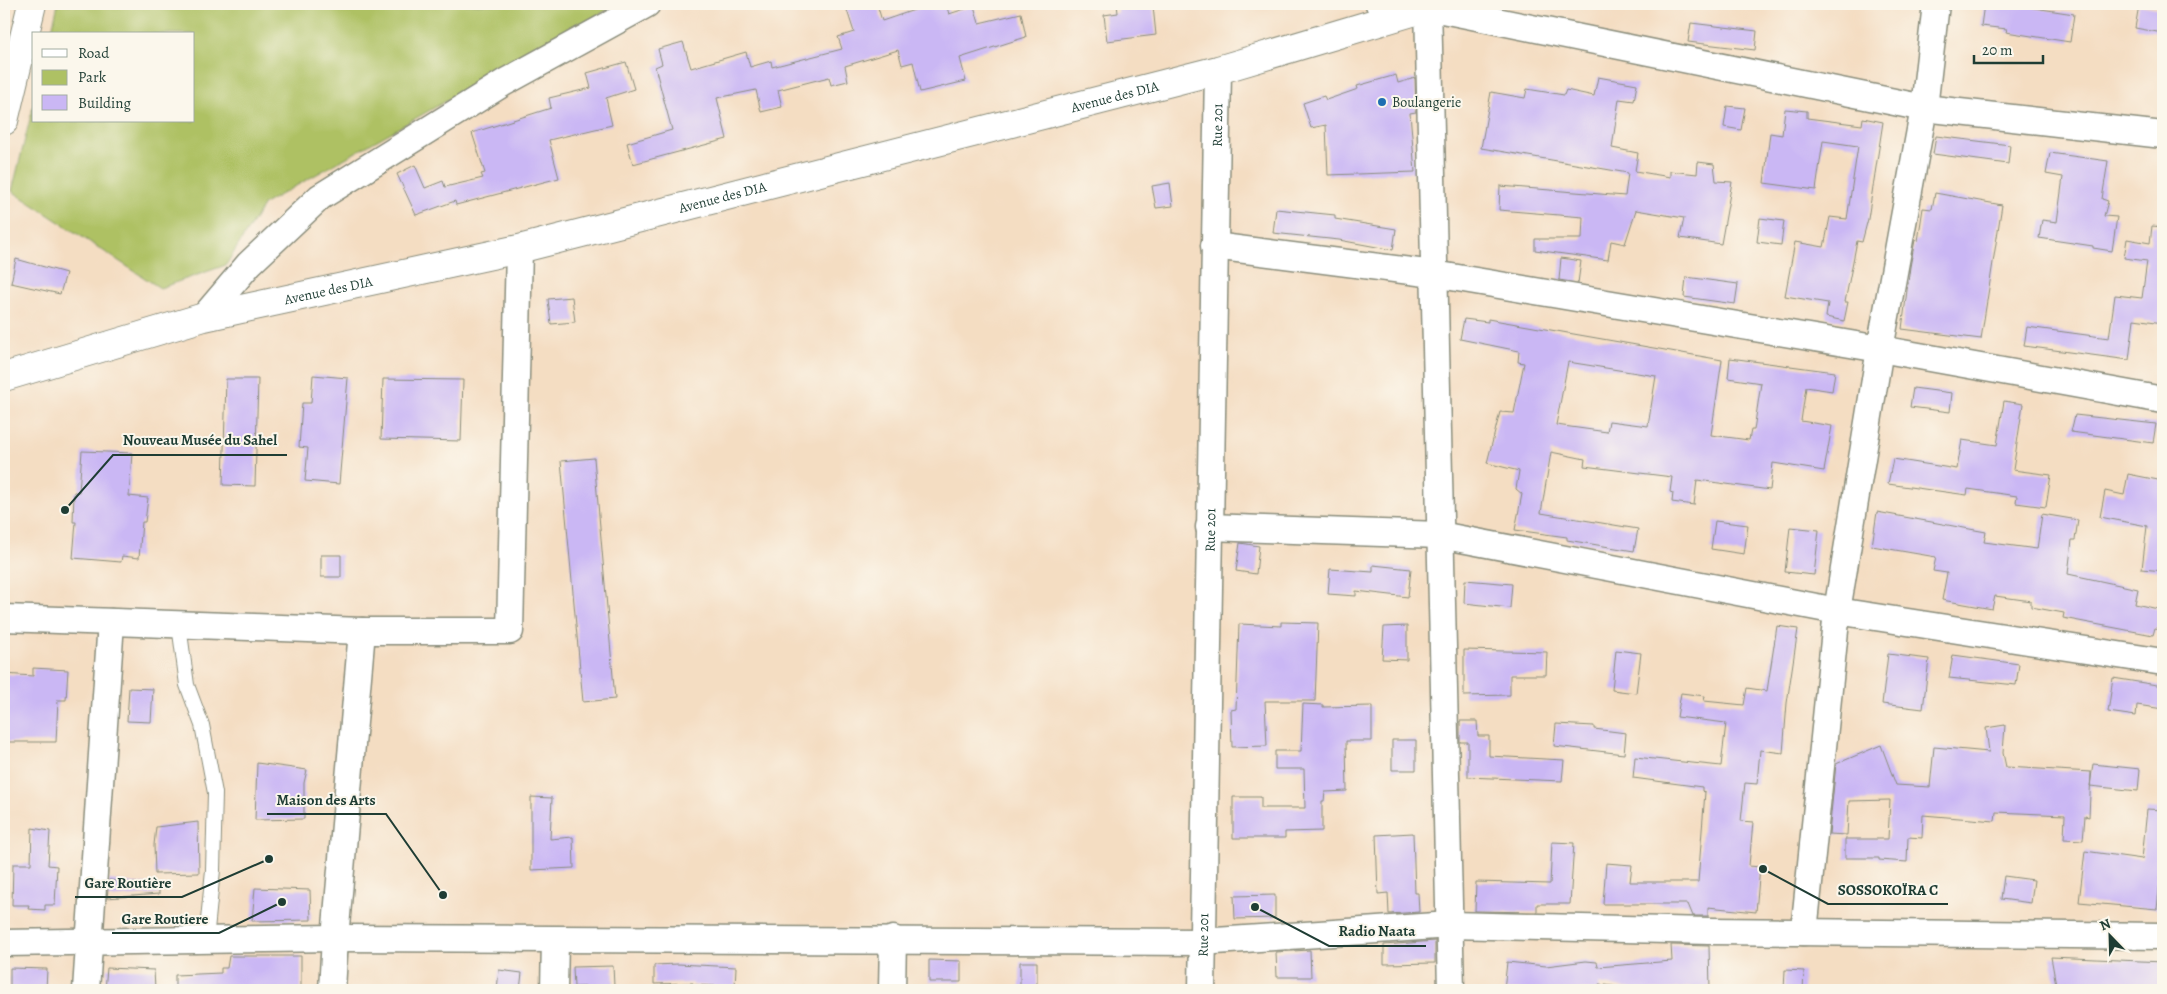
<svg xmlns="http://www.w3.org/2000/svg" width="2167" height="994" viewBox="0 0 2167 994" font-family="Alegreya,serif">
<style>
.green{fill:#aec164;stroke:#667f4c}
.building{fill:#cab7f4;fill-rule:evenodd}
.lines{fill:none;stroke-linecap:round;stroke-linejoin:round}
.service-casing{stroke:#8a8d7b;stroke-width:16}
.minor-casing{stroke:#8a8d7b;stroke-width:29}
.tertiary-casing{stroke:#8a8d7b;stroke-width:30}
.primary-casing{stroke:#8a8d7b;stroke-width:30}
.service{stroke:#fff;stroke-width:14}
.minor{stroke:#fff;stroke-width:26}
.tertiary{stroke:#fff;stroke-width:28}
.primary{stroke:#fff;stroke-width:28}
.poi-dot{fill:#1f6fb2;stroke:#fbf7ec;stroke-width:2}
.labels{text-anchor:middle;stroke-width:4;stroke-linejoin:round;paint-order:stroke}
.street-label{font-size:14px;fill:#1f3d34;stroke:#fbf7ec}
.poi-label{font-size:14px;fill:#1f3d34;stroke:#fbf7ec;text-anchor:start}
.leader{fill:none;stroke:#1f3d34;stroke-width:2}
.callout-dot{fill:#1f3d34;stroke:#fbf7ec;stroke-width:2}
.callout-label{font-size:15px;text-anchor:middle;font-weight:bold;fill:#1f3d34;stroke:#fbf7ec;stroke-width:4;stroke-linejoin:round;paint-order:stroke}
</style>
<rect width="100%" height="100%" fill="#fbf7ec"/>
<filter id="ink" filterUnits="userSpaceOnUse"><feTurbulence type="fractalNoise" baseFrequency=".02" numOctaves="2"/><feDisplacementMap in="SourceGraphic" scale="10" xChannelSelector="R" yChannelSelector="G"/><feConvolveMatrix kernelMatrix="1 2 1 2 8 2 1 2 1" color-interpolation-filters="sRGB"/></filter>
<filter id="wash" filterUnits="userSpaceOnUse"><feTurbulence type="fractalNoise" baseFrequency=".0096" numOctaves="4" result="noise"/><feDisplacementMap in="SourceGraphic" scale="20" xChannelSelector="R" yChannelSelector="G"/><feGaussianBlur stdDeviation="1.12" result="paint"/><feColorMatrix in="noise" values="0 0 0 0 0 0 0 0 0 0 0 0 0 0 0 0 0 1.4 0 .05"/><feComposite in="paint" operator="in"/></filter>
<g filter="url(#wash)">
<rect width="100%" height="100%" fill="#f4ddc2"/>
<path class="green" d="M58,4H618L264,204L226,265L160,288L12,191L34,103V121H194V34H51Z"/>
<g id="blocks">
<path class="building" d="M845,4H877L882,21L923,7L922,4H946L949,14L974,6L979,23L1021,13L1026,37L960,58L966,81L920,92L913,62L902,65L898,50L845,66L848,81L831,85L829,77L778,90L782,107L761,112L756,90L717,98L727,139L633,164L627,143L672,130L655,67L662,64L658,49L683,42L691,68L746,52L750,67L771,61L772,67L842,49L838,37L854,32Z
M1117,4L1153,6L1156,35L1107,41L1104,15L1118,13Z
M1984,4H2021V6L2074,14L2070,42L2006,32L2007,29L1981,26Z
M2139,5L2163,9V33L2135,28Z
M1691,23L1757,31L1755,50L1688,42Z
M626,62L634,89L606,98L612,125L549,140L559,178L456,205L455,201L416,215L397,174L415,165L425,188L443,181L445,187L483,178L481,174L485,173L472,133L551,108L549,98L591,88L587,73Z
M1396,75L1398,83L1415,78L1416,112L1410,113L1415,172L1328,175L1326,125L1311,128L1303,103L1324,96L1326,100L1358,89L1357,86Z
M1598,77L1637,84L1634,101L1619,99L1612,148L1638,153L1635,171L1670,177V171L1697,174L1698,162L1714,164L1716,181L1732,182L1721,244L1680,238L1684,218L1636,210L1625,244L1611,241L1608,260L1535,250V239H1582L1583,217L1499,210L1500,186L1625,196L1628,173L1481,148L1491,92L1525,98L1527,89L1564,95L1566,90L1594,96Z
M1727,106L1745,108L1741,130L1724,127Z
M1785,109L1807,111V118L1862,125L1863,118L1883,122L1868,219L1862,242L1857,241L1845,302H1848L1844,321L1826,317L1828,303L1785,296L1795,242L1824,247L1830,217L1847,219L1858,146L1823,141L1816,190L1764,183L1770,133L1782,135Z
M1936,136L2010,145L2008,164L1933,154Z
M2050,153L2108,161L2102,199L2108,201L2104,216L2117,217L2112,251L2093,248V246L2039,238L2042,220L2057,222L2063,177L2046,174Z
M1170,183L1173,206L1156,208L1152,186Z
M1935,193L2002,205L1981,339L1902,329L1910,267L1915,240L1918,241L1923,208L1932,209Z
M1276,209L1335,215V219L1396,229L1393,250L1339,240L1273,233Z
M1760,218L1784,221L1781,245L1757,242Z
M2152,226L2163,227V323L2134,319L2129,360L2024,346L2027,327L2109,338L2115,295L2142,298L2147,261L2124,258L2127,239L2150,243Z
M1561,258L1581,261L1578,283L1559,280Z
M16,259L66,273L60,294L11,283Z
M1686,277L1738,284L1735,304L1684,297Z
M572,297L575,322L551,324L548,299Z
M1464,319L1488,322V319L1722,360L1711,435L1749,440L1751,430H1754L1761,383L1728,378L1730,358L1835,372L1832,391L1806,387L1801,421L1832,426L1824,471L1773,463L1770,490L1697,480L1694,505L1672,502L1673,493L1670,492L1672,477L1584,466L1585,459L1551,452L1541,513L1638,529L1634,551L1567,540V537L1515,530L1522,494L1516,489L1519,471L1487,463L1500,412L1514,413L1524,363L1518,362L1519,351L1460,339ZM1568,362L1656,376L1648,426L1609,421L1607,432L1556,425Z
M313,375L348,378L339,484L305,481L308,448L299,447L302,403H311Z
M226,379H258L255,486L223,485Z
M383,379L463,380L461,441L381,439Z
M1913,388L1952,393L1950,412L1910,407Z
M2004,401L2023,404L2013,470L2051,475L2046,507L2016,503L2017,496L1968,489L1967,495L1888,484L1893,459L1957,469L1962,440L1997,445Z
M2075,415L2156,424L2153,443L2071,432Z
M82,451L132,453L129,496L148,498L145,522H142L139,558L122,556L121,562L73,558L76,522H73L74,492H79Z
M594,458L615,699L583,702L561,461Z
M2128,474L2163,481V571L2142,569L2147,526L2100,517L2105,491L2124,495Z
M1877,512L1986,532L1984,542L2037,549L2042,514L2078,520L2075,540H2072L2068,574L2138,589L2135,604L2163,610V630L2155,628L2153,635L2063,618L2064,613L2031,607V601L1995,596L1992,609L1942,600L1947,573L1933,571L1936,557L1872,546Z
M1715,521L1748,525L1744,554L1711,549Z
M1790,527L1819,530L1814,575L1785,572Z
M1240,543L1259,546L1256,574L1236,571Z
M321,555H341V577H321Z
M1373,565L1411,569L1408,597L1356,591V596L1328,594L1330,569L1373,572Z
M1465,580L1512,584L1510,608L1464,603Z
M1281,622L1318,623L1315,701H1265L1267,746L1232,747L1231,710L1236,709L1239,624L1281,626Z
M1407,626V660L1382,659L1384,627Z
M1777,626L1798,629L1787,703L1783,753L1760,750L1757,784L1745,783L1741,821L1753,822L1749,866L1760,867L1756,912L1708,907V916H1693L1688,904H1603L1606,863L1632,865L1630,882H1698L1705,792L1702,791V787L1633,778L1635,757L1721,766L1726,723L1677,717L1681,693L1705,696L1704,701L1744,705L1747,688L1767,691Z
M1464,650L1547,652L1546,675H1510V695L1464,696Z
M1616,650L1641,653L1636,693L1612,690Z
M1888,654L1929,659L1923,709L1882,704Z
M1953,655L2019,664L2016,685L1949,678Z
M33,668L68,670L66,700H58L56,742H4V674L33,676Z
M2113,678L2163,686V709L2137,705L2136,716L2108,712Z
M129,688L153,689L151,722L127,721Z
M1303,704L1323,705V707L1372,706V741H1346L1347,791L1325,792L1324,801H1322V831L1285,832V838H1233V797H1261V808H1305L1304,769H1275V751H1301Z
M1460,721H1477L1478,736H1489V756L1564,760L1562,781L1468,777V742H1460Z
M1556,724L1594,726V729L1626,733L1624,754L1554,746Z
M2005,725L2003,753L2006,767L2091,772L2089,817L2085,816L2083,840L2064,839L2065,815L1996,812L1995,821L1923,815L1922,838L1908,837L1907,862L1879,860V858H1845V839H1888L1890,800L1849,801L1847,835L1829,834L1836,764L1881,745L1896,785L1930,787L1934,747L1989,752L1986,728Z
M1392,740H1416V770H1392Z
M257,763L307,770L304,783V819L255,820Z
M2093,764L2140,769L2138,791L2090,786Z
M531,797L552,798L550,839L573,837L574,868L531,870Z
M2147,809L2163,810V853L2157,909L2079,902L2085,851L2142,859Z
M198,822L199,873L155,874L154,845L156,827Z
M32,828L50,831L48,865L57,866L55,905H45V910L28,909L29,905H12L13,864H31Z
M1413,833L1415,893H1418L1419,912L1389,914L1388,893L1378,894L1376,835Z
M1552,842L1574,843L1570,904H1537V912L1475,911L1476,882L1550,884Z
M2004,876L2034,880L2031,903L2001,899Z
M109,880L159,886V894L107,898Z
M255,888L310,890L311,920L252,921Z
M1275,895V918L1235,919L1234,896Z
M1435,941V963L1384,964V945Z
M1671,945L1709,946L1710,990H1692V987L1663,990H1637L1599,984L1600,990H1504L1507,962L1546,966L1586,961L1597,962L1598,967L1672,961Z
M1310,950L1311,977H1277L1276,952Z
M229,956H301V990H175V975L221,973V968H227Z
M2051,957L2163,962V990H2057Z
M929,960L961,961V982H929Z
M1020,962H1037V990H1020Z
M678,964L736,967L735,987L693,985V983L654,984V965Z
M613,966L614,986L574,987L573,967Z
M10,968L47,969L46,990H10Z
M107,968L154,970L155,989L105,990Z
M499,970L522,973L520,990H497Z
M1785,970L1804,971L1803,990H1784Z"/>
</g>
</g>
<g filter="url(#ink)">
<use href="#blocks" fill-opacity="0" stroke="#8a8d7b" stroke-width="1"/>
<g class="lines">
<defs>
<path id="service" d="M179,625L187,685L202,725L215,793L213,870L206,940"/>
<g id="minor">
<path d="M1379,4L1428,7L1924,108L2163,135"/>
<path d="M1428,4L1451,990"/>
<path d="M1214,246L1434,274L1880,349L2163,400"/>
<path d="M204,317L249,264L320,197L505,82L647,4"/>
<path d="M1209,527L1440,535L1837,611L2163,662"/>
<path d="M4,618L362,631H510L519,249"/>
<path d="M1804,932L1837,611L1880,349L1924,108L1936,4"/>
<path d="M4,943L335,938L1201,942L1450,925L1709,931L2163,936"/>
<path d="M86,990L111,622"/>
<path d="M332,990L335,938L362,631"/>
<path d="M554,990L555,940"/>
<path d="M892,990L893,939"/>
<path id="s1" d="M1202,990L1218,70"/>
</g>
<g id="tertiary">
<path id="s2" d="M4,377L204,317L519,249L1218,70L1439,4"/>
</g>
<path id="primary" d="M4,121L32,4"/>
</defs>
<use href="#service" class="service-casing"/>
<use href="#minor" class="minor-casing"/>
<use href="#tertiary" class="tertiary-casing"/>
<use href="#primary" class="primary-casing"/>
<use href="#service" class="service"/>
<use href="#minor" class="minor"/>
<use href="#tertiary" class="tertiary"/>
<use href="#primary" class="primary"/>
</g>
</g>
<circle class="poi-dot" cx="1382" cy="102" r="5"/>
<g class="labels">
<g class="street-label">
<text dy="5" stroke="none"><textPath href="#s2" startOffset="1146">Avenue des DIA</textPath></text>
<text dy="5" stroke="none"><textPath href="#s1" startOffset="865">Rue 201</textPath></text>
<text dy="5" stroke="none"><textPath href="#s2" startOffset="741">Avenue des DIA</textPath></text>
<text dy="5" stroke="none"><textPath href="#s2" startOffset="336">Avenue des DIA</textPath></text>
<text dy="5" stroke="none"><textPath href="#s1" startOffset="460">Rue 201</textPath></text>
<text dy="5" stroke="none"><textPath href="#s1" startOffset="55">Rue 201</textPath></text>
</g>
<g class="poi-label">
<text x="1392" y="107">Boulangerie</text>
</g>
</g>
<path class="leader" d="M65 510L113 455H287M443 895L386 814H267M269 859L182 897H75M1763 869L1828 904H1948M282 902L219 933H112M1255 907L1329 946H1426"/>
<g class="callout-dot">
<circle cx="65" cy="510" r="5"/>
<circle cx="443" cy="895" r="5"/>
<circle cx="269" cy="859" r="5"/>
<circle cx="1763" cy="869" r="5"/>
<circle cx="282" cy="902" r="5"/>
<circle cx="1255" cy="907" r="5"/>
</g>
<g class="callout-label">
<text x="200" y="445">Nouveau Musée du Sahel</text>
<text x="326" y="805">Maison des Arts</text>
<text x="128" y="888">Gare Routière</text>
<text x="1888" y="895">SOSSOKOÏRA C</text>
<text x="165" y="924">Gare Routiere</text>
<text x="1377" y="936">Radio Naata</text>
</g>
<rect width="2167" height="994" fill="none" stroke="#fbf7ec" stroke-width="20"/>
<rect x="32" y="32" width="162" height="90" fill="#fbf7ec" stroke="#a3ada2"/>
<rect x="42" y="49" width="25" height="8" fill="#ffffff" stroke="#a3ada2"/>
<text x="78" y="58" font-size="15" fill="#1f3d34">Road</text>
<rect x="42" y="70" width="25" height="15" fill="#aec164" stroke="#a3ada2"/>
<text x="78" y="82" font-size="15" fill="#1f3d34">Park</text>
<rect x="42" y="95" width="25" height="15" fill="#cab7f4" stroke="#a3ada2"/>
<text x="78" y="108" font-size="15" fill="#1f3d34">Building</text>
<g transform="translate(2110 936) rotate(337)" stroke="#fbf7ec" stroke-width="4" paint-order="stroke">
<path d="M0-4L9 19L0 12L-9 19Z" fill="#1f3d34"/>
<text y="-8" font-size="14" font-weight="bold" text-anchor="middle" fill="#1f3d34">N</text>
</g>
<path d="M1974 55v8h69v-8" fill="none" stroke="#1f3d34" stroke-width="2.5"/>
<text x="1982" y="55" font-size="15" fill="#1f3d34" stroke="#fbf7ec" stroke-width="4" paint-order="stroke">20 m</text>
</svg>
